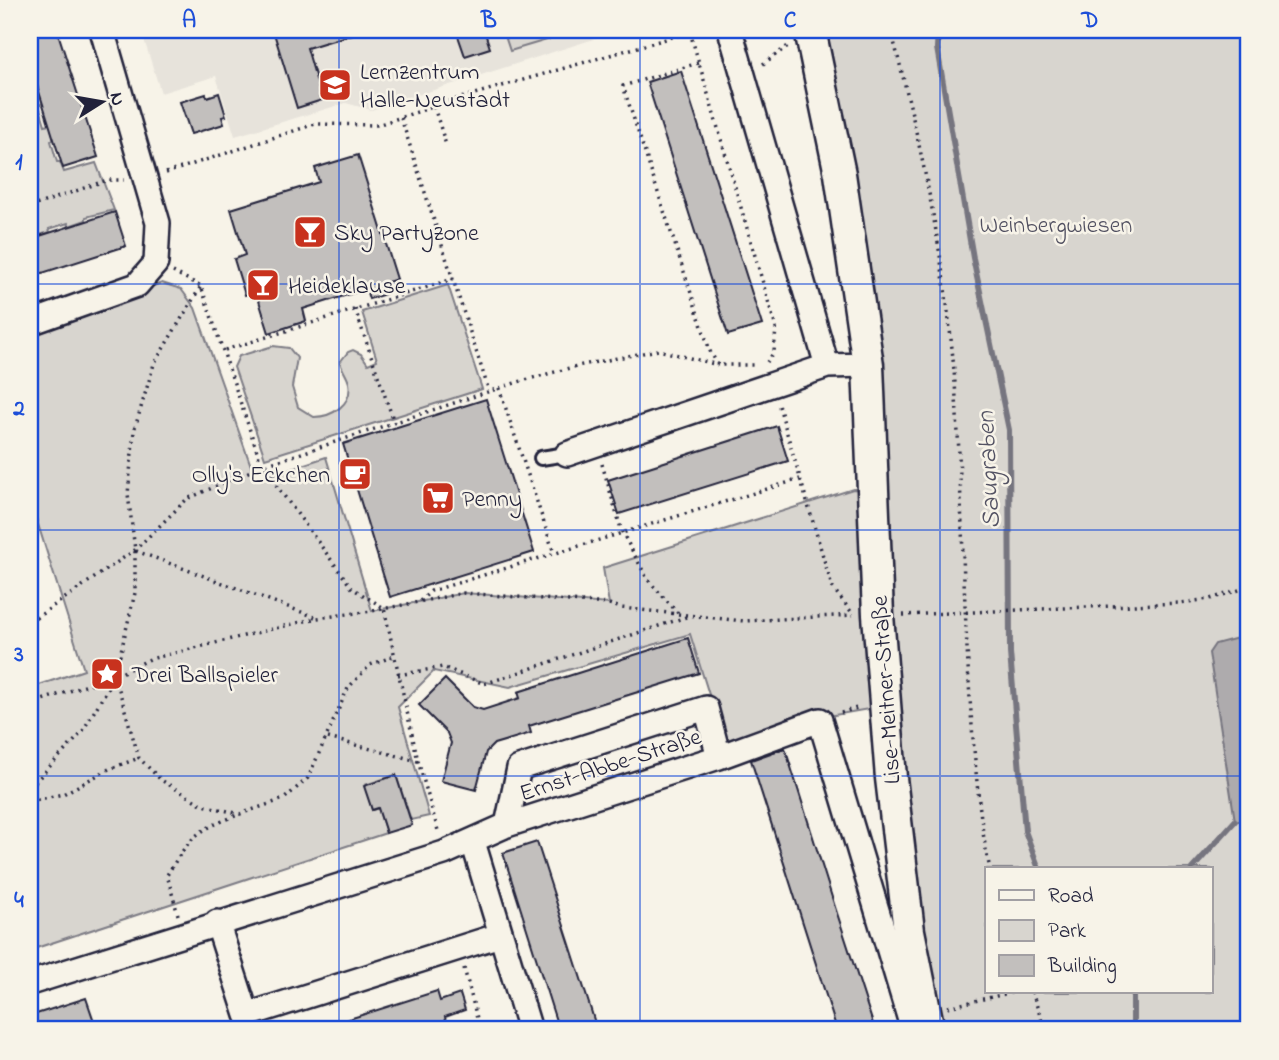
<svg xmlns="http://www.w3.org/2000/svg" width="1279" height="1060" viewBox="0 0 1279 1060" font-family="'Indie Flower',sans-serif">
<style>
.built{fill:#e7e3db}
.green{fill:#d8d5cf;stroke:#7d7c85;stroke-width:2;fill-rule:evenodd}
.water{fill:#aeabad;stroke:#76747f;stroke-width:2}
.lines{fill:none;stroke-linecap:round;stroke-linejoin:round}
.stream{stroke:#76747f;stroke-width:6}
.building{fill:#c2bfbd;stroke:#22223b;stroke-width:2}
.service-casing{stroke:#22223b;stroke-width:18}
.minor-casing{stroke:#22223b;stroke-width:28}
.tertiary-casing{stroke:#22223b;stroke-width:35}
.path{stroke:#22223b;stroke-width:3.5;stroke-dasharray:2 5;stroke-linecap:butt}
.service{stroke:#f7f3e8;stroke-width:12}
.minor{stroke:#f7f3e8;stroke-width:23}
.tertiary{stroke:#f7f3e8;stroke-width:30}
.grid{fill:none;stroke:#1d4ed8;stroke-width:2;stroke-opacity:0.55}
.labels{text-anchor:middle;stroke-width:5;stroke-linejoin:round;paint-order:stroke}
.poi-label{font-size:24px;fill:#22223b;stroke:#f7f3e8;text-anchor:start}
.park-label{font-size:24px;fill:#504f60;stroke:#f7f3e8}
.street-label{font-size:24px;fill:#22223b;stroke:#f7f3e8}
.water-label{font-size:26px;font-style:italic;fill:#535263;stroke:#f7f3e8}
.neatline{fill:none;stroke:#1d4ed8;stroke-width:2.5}
.grid-label{font-size:23px;text-anchor:middle;font-weight:bold;fill:#1d4ed8}
</style>
<rect width="100%" height="100%" fill="#f7f3e8"/>
<filter id="ink" filterUnits="userSpaceOnUse"><feTurbulence type="fractalNoise" baseFrequency=".0143" numOctaves="2"/><feDisplacementMap in="SourceGraphic" scale="14" xChannelSelector="R" yChannelSelector="G"/><feConvolveMatrix kernelMatrix="1 2 1 2 8 2 1 2 1" color-interpolation-filters="sRGB"/></filter>
<g filter="url(#ink)">
<path class="built" d="M141,30H622L371,110L346,103L235,136L216,76L161,93Z"/>
<path class="green" d="M503,30H547L550,39L510,51Z
M819,30H1249V1030H939L924,955ZM987,869H1211V992H987Z
M30,75L34,88H38L43,103L39,105L45,125L50,124L54,139L51,141L57,162H60L64,172L96,163L114,210L86,217V220L69,226L68,223L49,229L50,232L32,237L30,235Z
M162,283L181,289L195,308L256,480L326,457L372,611L464,593L609,604L603,568L853,489L870,490L886,706L823,717L726,749L690,634L510,687L434,671L398,707L429,816L411,820L396,775L365,785L372,810L378,808L386,833L30,950V688L84,670L30,499V328Z
M448,285L482,389L265,458L234,367L239,356L273,346L289,348L297,358L292,387L298,407L314,417C332,417 353,404 349,383C347,375 342,370 340,362L348,352L353,350L361,354L368,364L377,360L362,312Z"/>
<path class="water" d="M1249,635V821H1235L1209,653L1215,644Z"/>
<g class="lines">
<path class="stream" d="M938,30L937,48L973,258L1009,430L1010,653L1025,831L1039,869
M1192,869L1235,821
M1133,1030V992"/>
</g>
<path class="building" d="M30,30H57L98,157L63,168L30,63Z
M273,30H352L353,34L307,48L322,100L297,108Z
M456,30H484L490,48L465,56Z
M681,71L762,325L728,335L647,82Z
M219,93L226,116L222,117L224,124L191,134L180,102L206,94L207,97Z
M358,155L397,279L382,284L385,294L369,299L366,289L303,309L306,321L269,333L256,291L245,295L234,259L245,255L231,209L319,182L315,168Z
M115,212L126,246L30,277V239Z
M486,399L534,552L390,597L343,444Z
M777,426L788,461L619,514L608,480Z
M688,638L699,673L529,726L531,733L494,744L486,752L476,790L441,781L451,743L447,733L419,705L445,679L473,707L483,710L520,698L518,692Z
M785,748L835,907L875,1030H837L751,760Z
M396,775L412,825L386,833L378,808L372,810L364,786Z
M537,842L591,1010L597,1030H559L556,1021L503,853Z
M437,991L440,1001L460,994L465,1010L445,1017L447,1025L432,1030H325L324,1027Z
M86,998L97,1030H30V1016Z"/>
<g class="lines">
<defs>
<path id="service" d="M541,458L567,454"/>
<path id="minor" d="M730,30L827,366
M30,323L137,285L156,263L158,223L102,30
M567,454L827,366L868,365
M719,757L820,720L909,1017L926,1012
M473,842L530,1030
M217,922L247,1015L500,935
M30,983L444,853L507,825L719,757L706,708L519,768L507,825"/>
<path id="tertiary" d="M810,30L840,174L868,365L878,615L891,778L909,931L929,1030"/>
</defs>
<use href="#service" class="service-casing"/>
<use href="#minor" class="minor-casing"/>
<use href="#tertiary" class="tertiary-casing"/>
<path class="path" d="M891,30C925,159 950,281 957,415C963,523 964,631 973,738C977,782 980,826 990,869
M690,32L776,328L774,352L767,362
M698,63L623,86L710,351L718,365H756
M763,64L788,46
M434,107L446,145
M401,118L489,391
M166,173L315,124L377,125L457,99L690,32
M30,207L107,180H124
M173,272L201,286L262,466L352,588L384,608L418,761L439,834
M355,309L394,422
M225,350L453,279
M499,388L554,553
M779,406L832,587L853,614
M602,464L622,532L648,580L678,613
M136,551L315,617
M420,601L431,591L800,479
M903,615L1180,603L1210,599L1249,587
M30,622L135,550L187,499L262,466L518,382L577,366L658,350L718,365
M398,675L443,667L484,684L689,616
M115,676L139,758L161,780L203,805L240,814L284,799L308,778L348,688L370,665L394,656
M30,704L115,676L150,659L317,618L372,611L464,593L609,604L621,608L744,621L853,615
M841,713L860,707
M328,738L418,761
M30,787L81,734L115,676L135,593V550L128,494L134,431L154,364L201,286
M30,801L63,794L109,769L139,758
M178,915L167,875C191,836 195,831 238,815
M464,968L480,1030
M1032,992L1045,1030
M948,1007L1014,992
M158,1030L166,1027"/>
<use href="#service" class="service"/>
<use href="#minor" class="minor"/>
<use href="#tertiary" class="tertiary"/>
</g>
</g>
<path class="grid" d="M339,30V1030M640,30V1030M940,30V1030M30,284H1249M30,530H1249M30,776H1249"/>
<defs>
<symbol id="school-square" viewBox="-11 -11 22 22"><rect x="-9" y="-9" width="18" height="18" rx="4" fill="#c8321e" stroke="#f7f3e8"/><path d="M0-5L7-2L0 1L-7-2ZM-4 1L0 2.5L4 1V4Q0 6-4 4Z" fill="#fff"/></symbol>
<symbol id="bar-square" viewBox="-11 -11 22 22"><rect x="-9" y="-9" width="18" height="18" rx="4" fill="#c8321e" stroke="#f7f3e8"/><path d="M-6-5H6L.8 .8V4.5H3.5V6h-7V4.5H-.8V.8Z" fill="#fff"/></symbol>
<symbol id="cafe-square" viewBox="-11 -11 22 22"><rect x="-9" y="-9" width="18" height="18" rx="4" fill="#c8321e" stroke="#f7f3e8"/><path d="M-5.5-4.5H6V0H3Q3 3.5 0 3.5H-2.5Q-5.5 3.5-5.5 0ZM3-3.2v2h1.7v-2ZM-6 4.5H4V6H-6Z" fill="#fff"/></symbol>
<symbol id="supermarket-square" viewBox="-11 -11 22 22"><rect x="-9" y="-9" width="18" height="18" rx="4" fill="#c8321e" stroke="#f7f3e8"/><path d="M-6-5.5h2.5l.6 2H6L4.5 2H-2.5L-4.4-4H-6ZM-1.5 3.2a1.3 1.3 0 1 0 .1 0ZM3 3.2a1.3 1.3 0 1 0 .1 0Z" fill="#fff"/></symbol>
<symbol id="sight-square" viewBox="-11 -11 22 22"><rect x="-9" y="-9" width="18" height="18" rx="4" fill="#c8321e" stroke="#f7f3e8"/><path d="M0-6L1.8-2.2L6-1.7L2.9 1.2L3.7 5.4L0 3.3L-3.7 5.4L-2.9 1.2L-6-1.7L-1.8-2.2Z" fill="#fff"/></symbol>
</defs>
<g fill-rule="evenodd">
<use href="#school-square" x="316" y="66" width="38" height="38"/>
<use href="#bar-square" x="291" y="213" width="38" height="38"/>
<use href="#bar-square" x="244" y="266" width="38" height="38"/>
<use href="#cafe-square" x="336" y="455" width="38" height="38"/>
<use href="#supermarket-square" x="419" y="479" width="38" height="38"/>
<use href="#sight-square" x="88" y="655" width="38" height="38"/>
</g>
<g class="labels">
<g class="poi-label">
<text x="360" y="79">Lernzentrum<tspan x="360" dy="28">Halle-Neustadt</tspan></text>
<text x="334" y="240">Sky Partyzone</text>
<text x="288" y="293">Heideklause</text>
<text x="330" y="482" text-anchor="end">Olly's Eckchen</text>
<text x="462" y="506">Penny</text>
<text x="132" y="682">Drei Ballspieler</text>
</g>
<g class="park-label">
<text x="1056" y="232">Weinbergwiesen</text>
</g>
<g class="street-label">
<text transform="translate(885 690) rotate(-94)" y="8">Lise-Meitner-Straße</text>
<text transform="translate(610 764) rotate(-18)" y="8">Ernst-Abbe-Straße</text>
</g>
<g class="water-label">
<text transform="translate(987 470) rotate(-93)" y="9">Saugraben</text>
</g>
</g>
<rect width="1279" height="1060" fill="none" stroke="#f7f3e8" stroke-width="77"/>
<rect x="985" y="867" width="228" height="126" fill="#f7f3e8" stroke="#a29fa3" stroke-width="2"/>
<rect x="999" y="890" width="35" height="10" fill="#f7f3e8" stroke="#a29fa3" stroke-width="2"/>
<text x="1048" y="902" font-size="21" fill="#22223b">Road</text>
<rect x="999" y="920" width="35" height="21" fill="#d8d5cf" stroke="#a29fa3" stroke-width="2"/>
<text x="1048" y="937" font-size="21" fill="#22223b">Park</text>
<rect x="999" y="955" width="35" height="21" fill="#c2bfbd" stroke="#a29fa3" stroke-width="2"/>
<text x="1048" y="972" font-size="21" fill="#22223b">Building</text>
<g transform="translate(102 102) rotate(79)" stroke="#f7f3e8" stroke-width="5" paint-order="stroke">
<path d="M0-5L12 26L0 18L-12 26Z" fill="#22223b"/>
<text y="-10" font-size="19" font-weight="bold" text-anchor="middle" fill="#22223b">N</text>
</g>
<rect x="38" y="38" width="1202" height="983" class="neatline"/>
<g class="grid-label">
<text x="189" y="27">A</text>
<text x="489" y="27">B</text>
<text x="790" y="27">C</text>
<text x="1090" y="27">D</text>
<text x="19" y="169">1</text>
<text x="19" y="415">2</text>
<text x="19" y="661">3</text>
<text x="19" y="907">4</text>
</g>
</svg>
